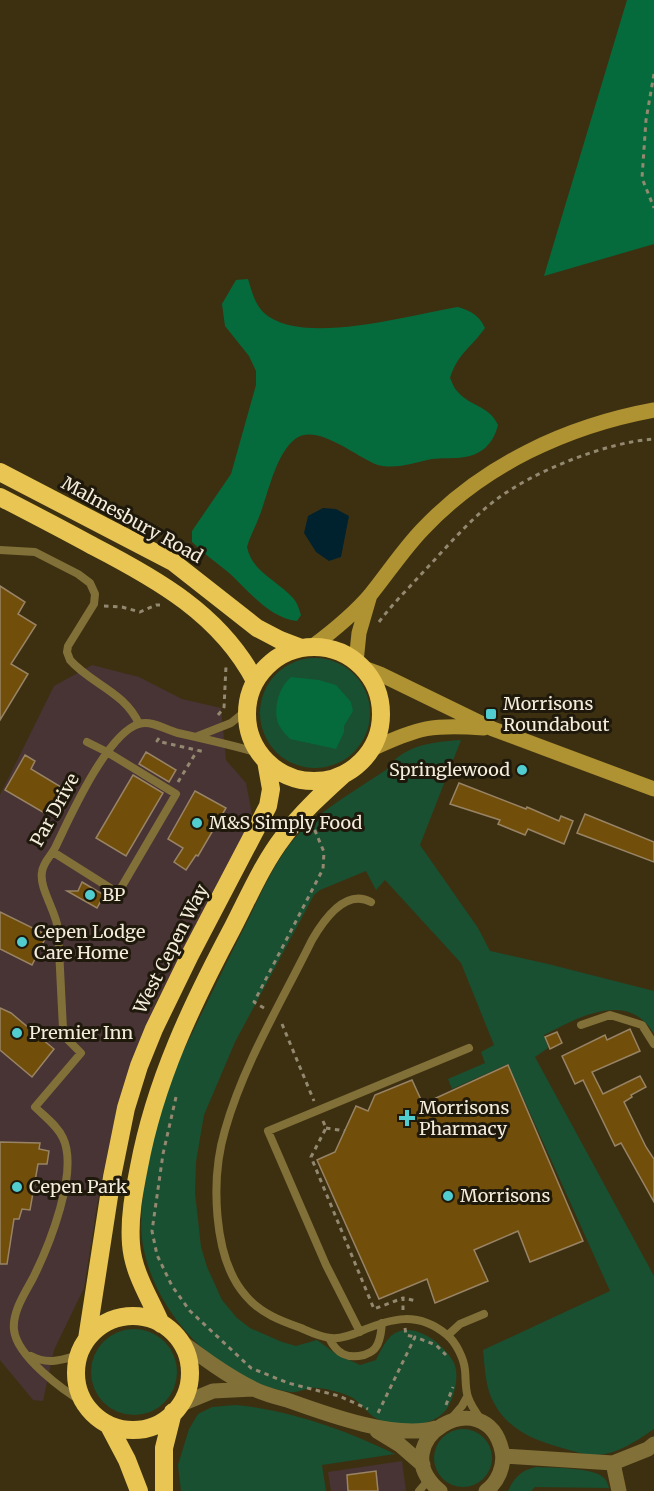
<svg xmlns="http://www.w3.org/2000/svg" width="654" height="1491" viewBox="0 0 654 1491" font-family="Merriweather,serif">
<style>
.commercial{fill:#483335}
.green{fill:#185031}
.forest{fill:#056b3c}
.water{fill:#00222e}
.building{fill:#714e0a;stroke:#988465;stroke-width:1.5}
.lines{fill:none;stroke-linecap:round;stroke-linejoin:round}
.path{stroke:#938870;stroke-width:3;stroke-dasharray:4.5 4.5;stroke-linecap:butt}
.lane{stroke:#827039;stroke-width:8}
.street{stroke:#827039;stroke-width:15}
.secondary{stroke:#af9232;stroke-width:15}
.highway{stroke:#e9c653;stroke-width:18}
.poi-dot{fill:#52cdcf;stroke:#1f190c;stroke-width:2}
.labels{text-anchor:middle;stroke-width:6;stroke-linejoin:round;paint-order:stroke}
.street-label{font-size:18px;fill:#f5eddc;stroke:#1f190c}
.poi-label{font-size:18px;fill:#f5eddc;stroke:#1f190c;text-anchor:start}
</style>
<rect width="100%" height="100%" fill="#3d3011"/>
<path class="commercial" d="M92,665L139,677L182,699L221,708L226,760L246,783L254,825L225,873L157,1001L128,1075L117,1112L100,1187L84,1288L54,1350L43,1401L33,1400L0,1360V795L54,686Z
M402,1461L406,1491H331L328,1472Z"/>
<path class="green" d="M260 713a55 55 0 1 1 110 0a55 55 0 1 1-110 0Z
M461,740L420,845L478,928L490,951L548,964L654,991V1034C628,989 577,1018 544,1035L548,1048L535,1057L654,1276V1429C638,1440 616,1455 596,1455C588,1456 577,1452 569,1450C539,1442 509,1432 494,1403C485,1388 485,1367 483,1350L610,1291L508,1064L452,1089L448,1079L485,1063L481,1052L494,1045L461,963L385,880L376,890L366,871L320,890L314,895L235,1042L204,1115L196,1162L195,1193L201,1247L207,1267L222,1300L237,1318L250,1328L282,1342L296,1346L317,1340L336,1354L360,1365L376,1360C380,1352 384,1343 391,1336C411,1318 445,1344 454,1363C460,1376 454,1399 446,1410C430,1429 394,1430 374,1417C365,1411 359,1400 349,1396C339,1392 321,1387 311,1388C303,1389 298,1393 290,1392C222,1382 161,1320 145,1255C139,1231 141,1207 145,1183C150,1151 158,1118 169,1087C176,1064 188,1042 198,1021C213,991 227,961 242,932C257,903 270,870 290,844C315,813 353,792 386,770C403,745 432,742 461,740Z
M91 1372a43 43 0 1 1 86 0a43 43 0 1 1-86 0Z
M235,1405C291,1410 345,1430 395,1454L322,1465L326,1491H181L178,1465L189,1429L198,1414L212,1407Z
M434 1458a29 29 0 1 1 58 0a29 29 0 1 1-58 0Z
M537,1467C552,1468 596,1467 605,1479C607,1481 608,1485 609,1488L535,1487L531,1491H508C515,1477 521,1470 537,1467Z"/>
<path class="forest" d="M627,0H654V244L544,276Z
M248,279C252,291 254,303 263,312C300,348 413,314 458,307C471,311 479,315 485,328C471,348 458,353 450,378C452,382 454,388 457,391C470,407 489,405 498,425C496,433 492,442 485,448C470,461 450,457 432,459C415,462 397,470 378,465C357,458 317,422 295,439C275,455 268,495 259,517C255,528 250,536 247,547C252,572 277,580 293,598C297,602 299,609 301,615L297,621C269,618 248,590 228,572C216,562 203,553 192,542V531L231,474L256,385V371L249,356L225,326L222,304L236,280Z
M291,677L319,680L336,685L351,702L353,711L344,726V732L336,749L290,739C286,735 280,728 278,723C273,708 279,687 291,677Z"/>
<path class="water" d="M323,508L336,509L349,516L341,557L329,561L316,552L304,533L308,516Z"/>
<path class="building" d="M0,586L25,602L18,614L36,625L11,664L28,674L0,720Z
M146,752L176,770L169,782L139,764Z
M25,755L35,761L31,769L61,787L46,814L5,790Z
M133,775L163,793L126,856L96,838Z
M459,783L526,809L527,807L559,821L561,816L573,821L564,844L528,829L525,835L498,824L500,820L450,804Z
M195,791L226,808L198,856L196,855L186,870L174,862L183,848L168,839Z
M585,814L654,842V862L577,833Z
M82,882L104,895L97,908L67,891H78Z
M0,912L47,935L32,965L0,949Z
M0,1008L11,1013L54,1049L32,1077L0,1050Z
M630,1029L640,1051L592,1072L603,1094L640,1076L646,1087L631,1095L632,1097L624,1102L646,1147L654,1159V1202L621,1143L615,1146L583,1080L575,1084L562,1056L605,1035L607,1040Z
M557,1032L562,1043L550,1049L545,1037Z
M508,1065L583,1241L530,1262L518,1231L474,1250L488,1281L435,1303L427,1279L379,1299L317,1160L335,1152L356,1106L368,1111L375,1095L412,1080L423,1104Z
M0,1142L40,1143L39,1149L49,1151L47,1164H38L30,1210L22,1209L19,1219H14L7,1264H0Z
M376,1471L378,1491H348L347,1475Z"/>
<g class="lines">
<path class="path" d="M654,74L646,120L642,178L654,208
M104,606L122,607L140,612L156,605H160
M379,622C393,603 410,587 425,570C448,546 470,519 497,499C534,471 607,442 654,439
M224,708L226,666
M218,715L224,708
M159,738L157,741L205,752
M178,782L197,751
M264,1008L254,1002L323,869L324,852L313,826
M282,1024L314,1101
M176,1097L163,1154L152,1231L157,1255L172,1286L190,1311L251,1368L288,1383L339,1396L368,1409
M323,1121L326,1128L311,1157L374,1309L403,1298
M326,1128L345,1131
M403,1310V1298L417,1301
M405,1328L406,1335L415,1337
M446,1405L453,1387
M378,1413L415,1337L436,1345L446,1355"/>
<path class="lane" d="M0,550L35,552L78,574L90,583L95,594L94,604L68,646L67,652L70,660C91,684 125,692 139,724
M198,736L231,723L248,709
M53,852L118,893L176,794L107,752L87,742
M371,902C345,888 323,921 312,940C281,1003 244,1063 225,1130C211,1177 212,1258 246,1296C260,1313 281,1321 301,1328C310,1332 320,1337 331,1338C341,1339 352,1335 361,1331C392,1318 418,1311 447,1335C456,1342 464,1359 465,1370C466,1379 465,1389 468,1397C471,1406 477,1414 482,1421
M581,1025L610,1015L642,1025L654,1044
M360,1332L326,1265L268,1131L469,1048
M448,1335L460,1324L484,1314
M329,1338C337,1354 347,1359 364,1355C369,1353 373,1352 376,1347C381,1340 381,1331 382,1323
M31,1356C48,1365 61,1360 79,1355
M86,1404C64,1391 17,1357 14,1330C12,1312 25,1293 33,1278C49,1246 79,1172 63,1138C57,1125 45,1117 35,1107L81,1053L67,1039L63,1029L58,929C56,911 39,888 42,872C43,862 51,856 55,848C69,819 107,733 139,724C152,720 166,730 178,733C205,739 232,745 259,753
M450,1420L462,1406L467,1397
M419,1491L425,1484L426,1475"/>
<path class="street" d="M179,1340C202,1357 226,1375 252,1388C263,1394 276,1397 287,1400C326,1414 396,1440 436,1428
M179,1405L213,1391L253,1389
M377,1431L400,1445L423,1465
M503,1456L613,1463L648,1449L654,1444
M613,1463L619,1491
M440,1491C380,1441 486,1379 502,1451C505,1466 498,1482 486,1491"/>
<path class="secondary" d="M313,646C333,631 354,614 371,594C388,573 403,550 422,530C483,465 567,426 654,410
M356,662L359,633L370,595
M361,667L380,674L493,729L654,789
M372,749C419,727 433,724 484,728"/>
<path class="highway" d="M0,472L173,562L257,628L280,640L301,648
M0,497C31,513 62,529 93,546C157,579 221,615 255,681
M247 714a67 67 0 1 1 134 0a67 67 0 1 1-134 0Z
M76 1373a57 57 0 1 1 114 0a57 57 0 1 1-114 0Z
M161,1324C150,1298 133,1273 131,1244C129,1218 134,1192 139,1167C155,1081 192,1004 233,927C249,896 263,863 284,836C301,813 323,793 344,774
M87,1339L112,1177L126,1108L139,1066L154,1029L190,955L268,806L271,789L266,761
M108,1424L127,1460L139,1491
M164,1491V1448L173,1412"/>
</g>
<g class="poi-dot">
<rect x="485" y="708" width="12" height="12" rx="3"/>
<circle cx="522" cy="770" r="6"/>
<circle cx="197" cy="823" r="6"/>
<circle cx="90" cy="895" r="6"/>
<circle cx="22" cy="942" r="6"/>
<circle cx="17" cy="1033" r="6"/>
<path d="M404 1109h6v6h6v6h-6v6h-6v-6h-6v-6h6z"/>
<circle cx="17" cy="1187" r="6"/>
<circle cx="448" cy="1196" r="6"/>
</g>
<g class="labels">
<g class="street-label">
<text transform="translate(132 520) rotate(29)" y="6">Malmesbury Road</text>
<text transform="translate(55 810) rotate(-61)" y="6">Par Drive</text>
<text transform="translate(171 949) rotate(-63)" y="6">West Cepen Way</text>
</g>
<g class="poi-label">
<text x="503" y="710">Morrisons<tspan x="503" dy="21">Roundabout</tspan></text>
<text x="510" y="776" text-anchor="end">Springlewood</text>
<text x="209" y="829">M&amp;S Simply Food</text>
<text x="102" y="901">BP</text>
<text x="34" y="938">Cepen Lodge<tspan x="34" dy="21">Care Home</tspan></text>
<text x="29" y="1039">Premier Inn</text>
<text x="419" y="1114">Morrisons<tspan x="419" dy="21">Pharmacy</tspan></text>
<text x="29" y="1193">Cepen Park</text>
<text x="460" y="1202">Morrisons</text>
</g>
</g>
</svg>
